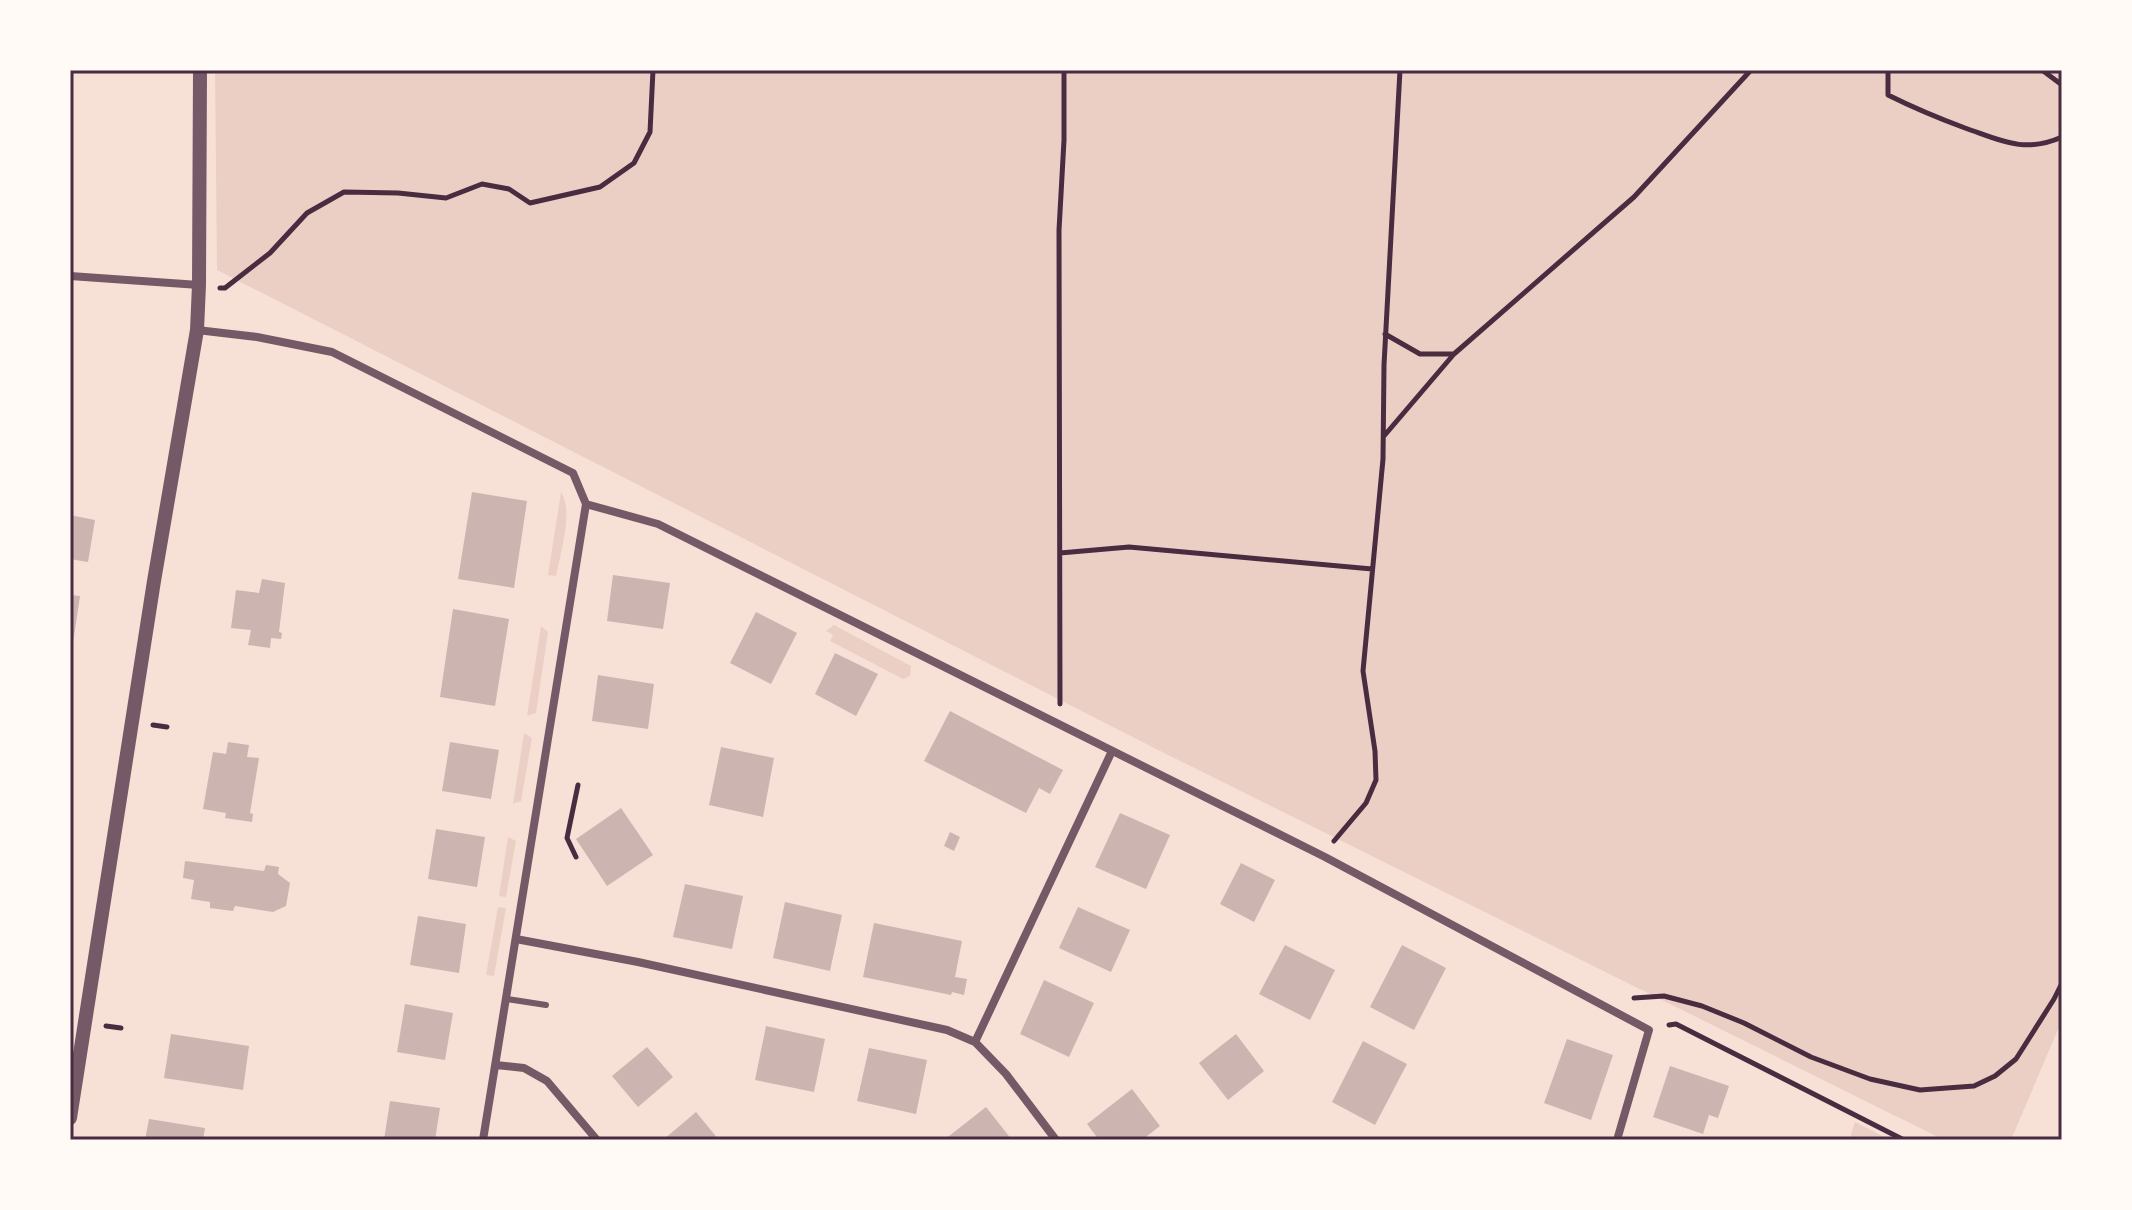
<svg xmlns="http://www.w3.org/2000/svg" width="2132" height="1210" viewBox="0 0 2132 1210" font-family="Spectral,serif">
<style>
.green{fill:#ebcfc5}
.building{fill:#ccb4b1}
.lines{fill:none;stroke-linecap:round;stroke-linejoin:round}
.path{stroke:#4a2c40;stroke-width:5}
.service{stroke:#755966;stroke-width:6}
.minor{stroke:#755966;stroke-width:8}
.tertiary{stroke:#755966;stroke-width:14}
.neatline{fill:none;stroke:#4a2c40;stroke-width:3}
</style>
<rect width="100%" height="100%" fill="#f7e1d7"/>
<path class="green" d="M215,70H2062V1020L2011,1140H1944L1156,749L217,270Z
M561,492C574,511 560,554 556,576L548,575Z
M834,625L911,666L910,676L903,679L830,641L833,635L826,631Z
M541,626L548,632L536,713L527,716Z
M524,733L532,738L521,801L513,804Z
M508,837L516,841L506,897L499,896Z
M498,907L506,908L494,976L486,975Z
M1855,1122L1890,1140H1849Z"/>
<path class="building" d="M472,492L527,501L514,588L458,579Z
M70,515L95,520L88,562L70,559Z
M613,575L670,583L663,629L607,621Z
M262,579L285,583L279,632L282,633L281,639L271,638L270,648L248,645L251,630L231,628L236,590L259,593Z
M70,595L80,596L72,650H70Z
M453,609L509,619L495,706L440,697Z
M756,612L797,633L771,684L730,663Z
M835,653L878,674L856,716L815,694Z
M598,675L654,684L648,729L592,721Z
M950,711L1063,770L1050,794L1039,788L1026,813L924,761Z
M228,742L249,745L247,757L259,758L250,813L253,814L252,822L225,818L226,813L203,809L213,752L226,754Z
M450,742L499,750L491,799L442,791Z
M721,747L774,758L763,817L709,805Z
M621,808L653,855L607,886L576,839Z
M1120,813L1170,835L1146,889L1095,867Z
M436,829L485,837L477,887L428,879Z
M950,832L960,837L954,851L944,846Z
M185,861L264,871L266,865L279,867L278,874L290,883L286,906L273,912L235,906L233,911L210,908V902L191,899L194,880L183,878Z
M1241,863L1275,880L1254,922L1220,904Z
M685,884L743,896L732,949L673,937Z
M785,902L842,915L830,971L773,958Z
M1078,907L1130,930L1111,972L1059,948Z
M418,916L466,924L459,973L410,965Z
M874,923L962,941L955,977L967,979L964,995L952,992L951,995L863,977Z
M1285,945L1335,970L1310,1020L1259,994Z
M1402,945L1446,968L1414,1030L1370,1007Z
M1044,980L1094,1003L1069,1057L1020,1034Z
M405,1004L453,1013L445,1060L397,1052Z
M766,1026L825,1039L814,1092L755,1080Z
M171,1034L249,1046L243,1090L164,1078Z
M1236,1034L1264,1071L1228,1100L1199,1063Z
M1567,1039L1613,1055L1591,1120L1544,1103Z
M1363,1041L1407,1064L1375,1125L1332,1102Z
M647,1047L673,1077L638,1107L612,1076Z
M869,1048L927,1060L916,1114L857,1101Z
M1670,1066L1729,1086L1718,1118L1709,1115L1703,1134L1653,1117Z
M1132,1089L1160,1126L1142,1140H1099L1087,1124Z
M390,1101L440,1108L435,1140H384Z
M986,1107L1012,1140H944Z
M696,1112L719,1140H663Z
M149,1119L205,1128L203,1140H145Z"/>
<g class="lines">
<path class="path" d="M1888,70V95C1914,108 1938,118 1965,128C2000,140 2024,154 2062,137
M2042,70L2062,85
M220,288H225L270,253L307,213L344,192L398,193L446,198L482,184L509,189L530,203L600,187L634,163L650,132L653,70
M1385,334L1420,354H1453
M1384,436L1454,354L1634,197L1751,70
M1060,553L1129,547L1372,569
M1060,704L1059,230L1064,140V70
M153,725L167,727
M1334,841L1366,803L1376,780L1375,751L1363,671L1383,459L1384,365L1400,70
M576,857L567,838L578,785
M1634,998L1664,996L1702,1006L1744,1023L1811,1057L1870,1079L1920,1090L1974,1086L1995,1076L2016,1059L2054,999L2062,983
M1669,1025L1676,1024L1904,1140
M106,1026L121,1028"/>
<path class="service" d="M507,999L546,1005"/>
<path class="minor" d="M70,276L199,285
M197,330L257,337L332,352L573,473L586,504
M586,504L658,524L1325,857L1649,1030L1617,1140
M516,939L638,962L947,1030L975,1042L1006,1074L1056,1140
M975,1042L1112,751
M496,1065L524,1068L547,1081L597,1140
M483,1140L586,504"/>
<path class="tertiary" d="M70,1118L154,581L197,330L199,285L200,70"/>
</g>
<rect width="2132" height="1210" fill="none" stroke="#fffaf5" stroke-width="144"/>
<rect x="72" y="72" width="1988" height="1066" class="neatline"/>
</svg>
